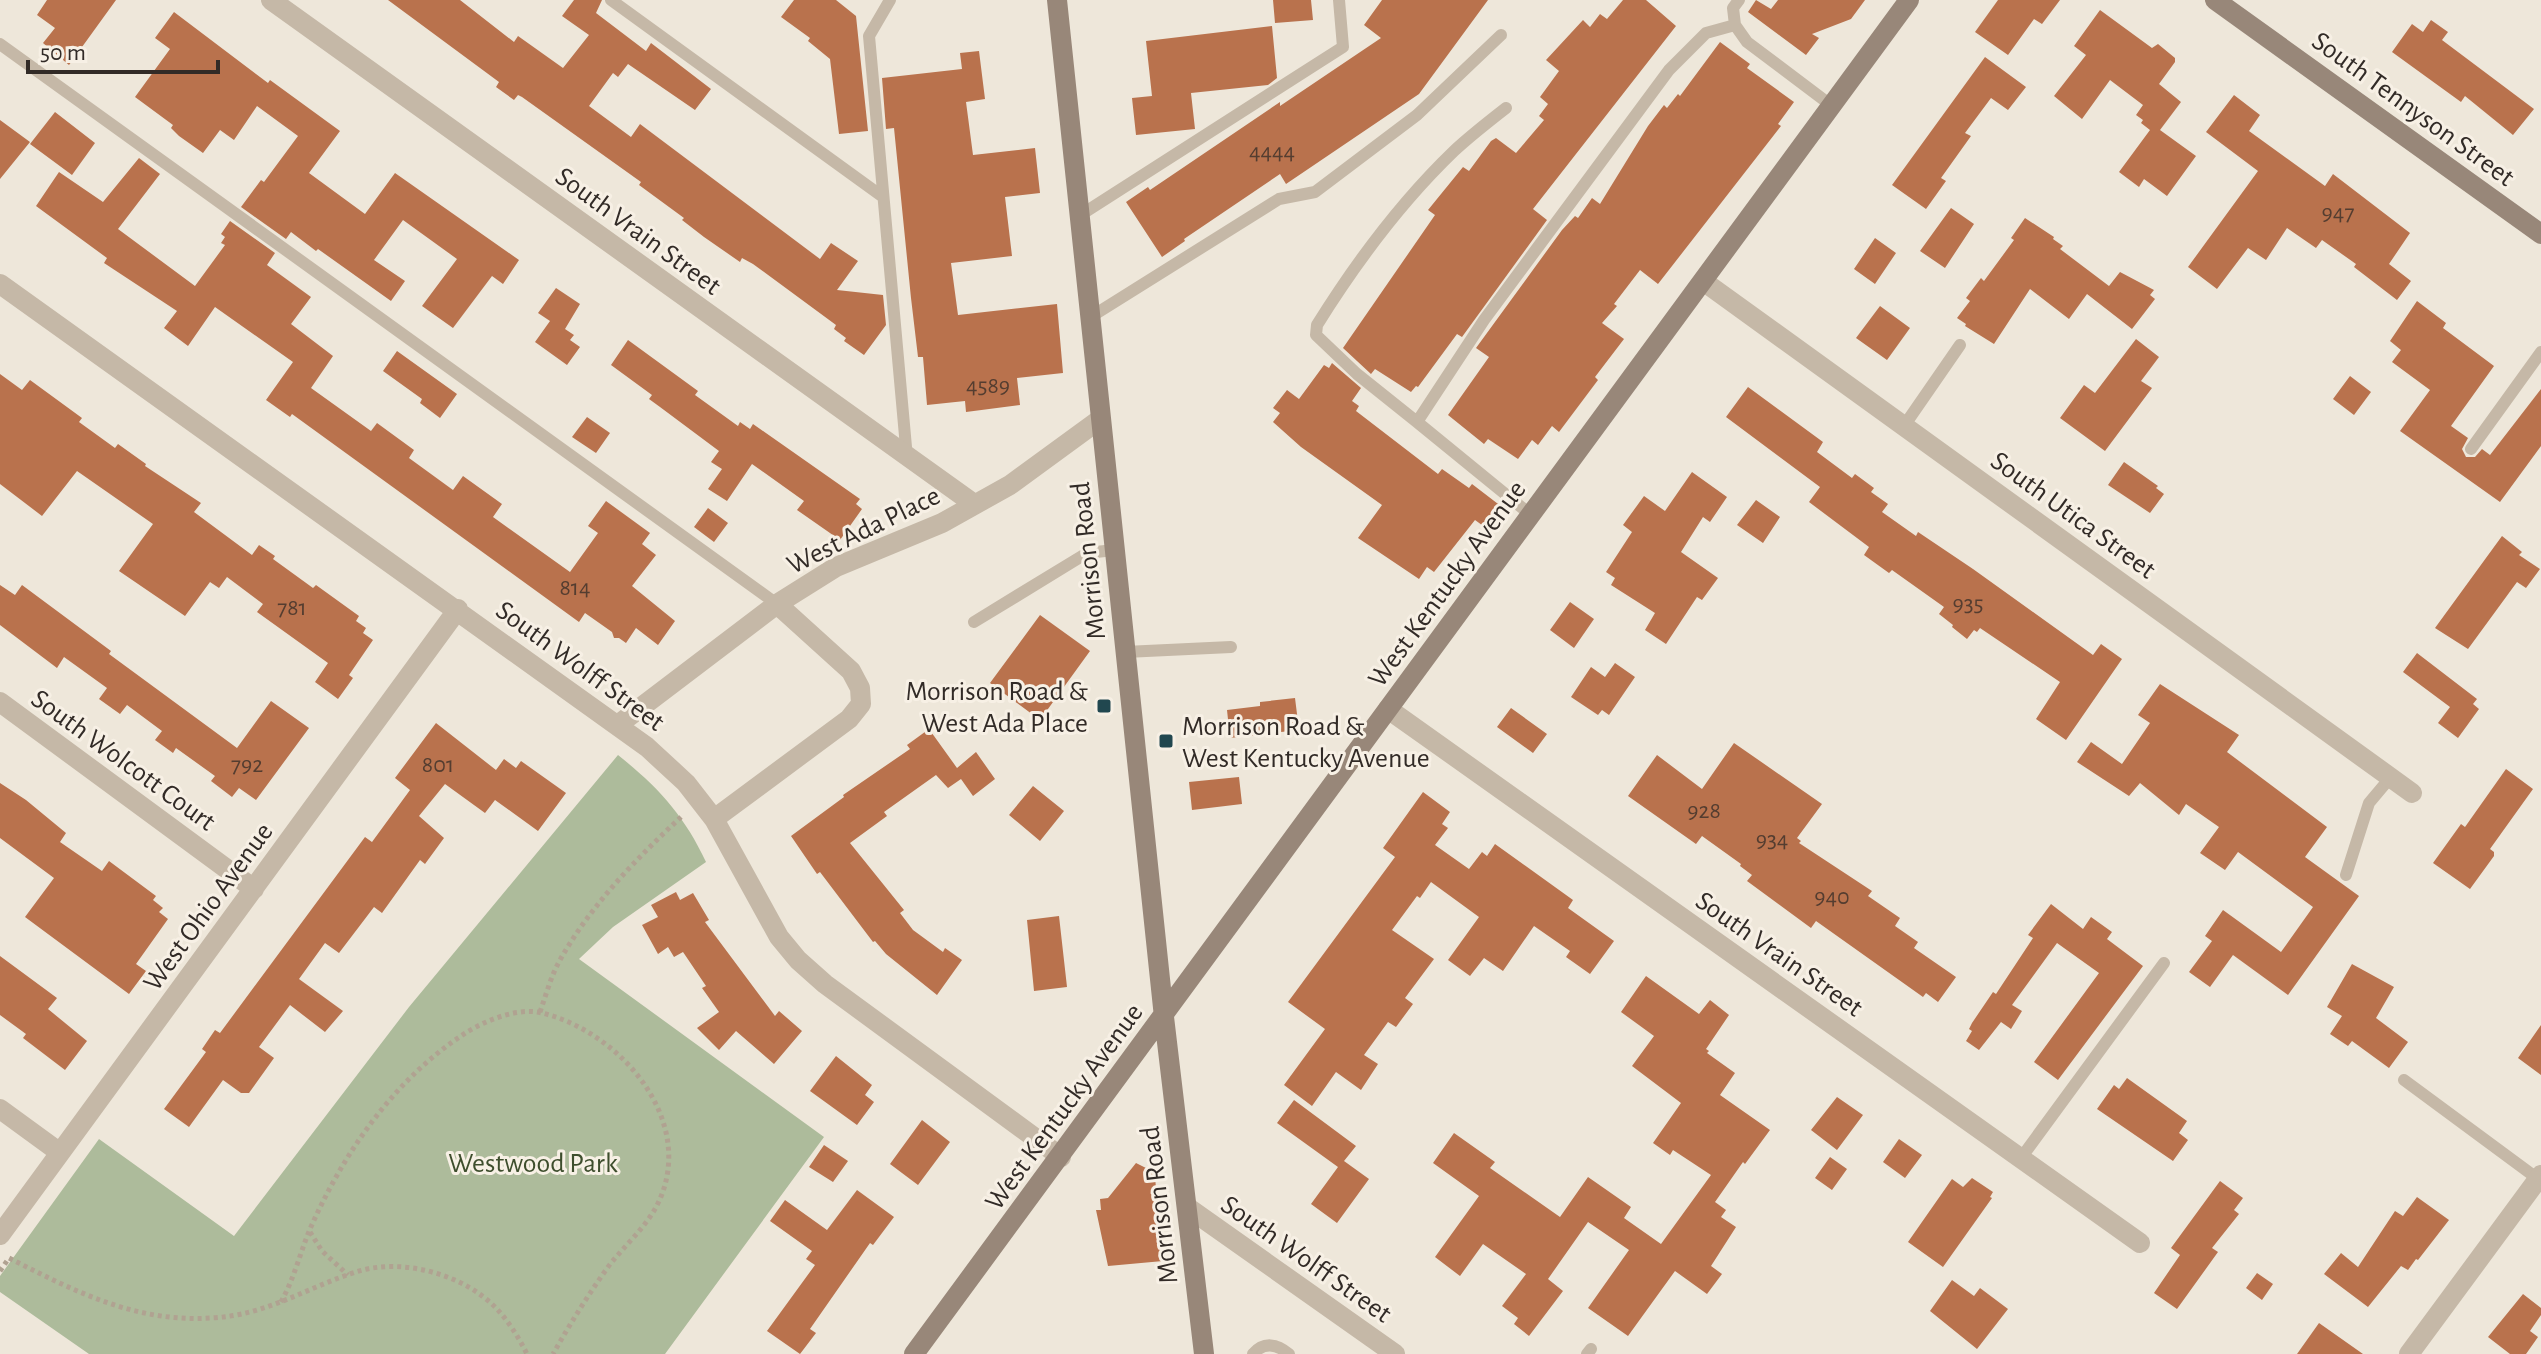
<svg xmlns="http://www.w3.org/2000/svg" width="2541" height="1354" viewBox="0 0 2541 1354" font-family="'Alegreya Sans',sans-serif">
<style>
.green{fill:#adbb9b}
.building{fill:#b9724d}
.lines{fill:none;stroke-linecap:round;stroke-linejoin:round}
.path{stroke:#b0a291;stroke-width:5;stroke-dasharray:4 4;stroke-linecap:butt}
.lane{stroke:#c5b8a7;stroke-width:12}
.street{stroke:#c5b8a7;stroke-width:20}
.secondary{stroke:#988779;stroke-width:20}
.poi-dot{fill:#21474f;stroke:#f7f0e5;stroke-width:3}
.labels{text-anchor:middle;stroke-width:6;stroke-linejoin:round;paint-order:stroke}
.number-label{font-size:24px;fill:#543d30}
.street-label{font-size:28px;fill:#322b27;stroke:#f7f0e5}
.poi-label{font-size:28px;fill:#322b27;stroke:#f7f0e5;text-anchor:end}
.park-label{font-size:28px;fill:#3e4e2d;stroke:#f7f0e5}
</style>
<rect width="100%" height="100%" fill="#eee7da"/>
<path class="green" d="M618,755C658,787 684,815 706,862L613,927L579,959L824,1137L665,1354H89L0,1292V1276L99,1139L234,1236L409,1007Z"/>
<path class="building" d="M47,0H116L69,65L43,43L55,28L37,15Z
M388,0H460L514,42L518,36L563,68L589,35L562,16L574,0H602L596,13L646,51L651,43L711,89L695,110L628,64L618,77L613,73L589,106L631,137L640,124L820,259L831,243L858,261L837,290L883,295L886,325L864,355L844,341L846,338L834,329L836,325L753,264L742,258L740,262L704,237L682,220L684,218L639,185L641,182L522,97L518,95L514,100L496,87L499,82Z
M794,0H836L856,16L868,131L839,134L830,59L808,41L810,38L781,17Z
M1273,0H1311L1313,20L1275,23Z
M1382,0H1488L1419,94L1286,184L1280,174L1184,239L1185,241L1162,257L1126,202L1148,187L1150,190L1280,102V106L1381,38L1364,25Z
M1623,0H1646L1676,26L1533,209L1547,220L1462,337L1457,334L1418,387L1416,386L1411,392L1375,369L1371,374L1343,348L1435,215L1428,210L1463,167L1469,171L1491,141L1496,138L1516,153L1544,120L1539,116L1548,104L1540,97L1559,71L1546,60L1583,20L1590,27L1600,14L1607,19Z
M1756,0L1771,9L1778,0H1865L1851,19L1812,34L1819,38L1806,55L1748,12Z
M1998,0H2060L2042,24L2034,19L2008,55L1975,32Z
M2100,10L2152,48L2158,44L2175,58V62L2159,84L2181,102L2160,130L2196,156L2167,196L2144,179L2139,187L2119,172L2150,130L2141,123L2143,120L2136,115L2143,105L2110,80L2082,119L2054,96L2086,55L2074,46Z
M174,12L268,83L270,80L340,131L309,173L365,214L395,173L519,260L503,284L492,276L453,328L422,306L457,259L403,220L374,260L405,281L391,301L318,249L316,251L291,232L286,239L241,207L261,180L264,182L298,136L257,106L234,140L220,130L203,153L179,136L171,128L173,125L135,97L170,49L155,38Z
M2431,20L2448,32L2442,40L2534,109L2513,135L2465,96L2461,102L2392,52L2412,24L2423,32Z
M1272,26L1277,78L1268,85L1191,93L1195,129L1136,135L1132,98L1152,96L1146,41Z
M1720,42L1750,64L1747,68L1794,102L1778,124L1781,126L1658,284L1640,270L1614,304L1617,306L1602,323L1624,339L1595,377L1598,380L1559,432L1552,426L1538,445L1532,440L1518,459L1488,439L1484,444L1448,415L1489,357L1476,348L1562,230L1575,216L1578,218L1592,198L1600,204L1648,126L1664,105L1667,108L1678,94L1680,96Z
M979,51L985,99L966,102L973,155L1035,148L1040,193L1005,197L1012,256L951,263L958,315L1057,304L1063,373L1017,378L1020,405L966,412L965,401L927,405L923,357H918L911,298L894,128L886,129L882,78L962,69L960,53Z
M1985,57L2026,87L2008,110L1991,98L1965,133L1971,136L1941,178L1946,181L1926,209L1892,185Z
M2234,95L2260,115L2249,131L2325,186L2333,174L2410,233L2389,264L2411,281L2397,300L2354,267L2356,264L2322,240L2316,248L2287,228L2266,260L2248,248L2217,289L2188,267L2258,171L2206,132Z
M55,112L95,143L72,175L30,144Z
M0,120L30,142L0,179Z
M139,158L160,174L118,229L195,286L225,245L221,243L225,237L221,234L230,221L275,253L267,265L311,297L291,324L333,356L311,388L371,431L377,423L414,450L409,458L453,490L463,476L502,504L493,517L570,572L598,533L588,526L606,501L650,533L642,544L656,555L632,586L675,621L658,645L636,628L626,643L619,638H614L612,632L585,613L579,622L292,414L290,417L266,400L293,362L215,307L188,346L164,328L177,311L104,263L107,258L36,206L59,172L103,202Z
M1951,208L1974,224L1945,268L1920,251Z
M2025,218L2054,237L2053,239L2063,246L2060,249L2109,286L2120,272L2154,290L2150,295L2155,299L2132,329L2087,294L2069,319L2030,289L1994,344L1965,326L1966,324L1957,318L1970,301L1966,298L1981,278L1984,281L2014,240L2011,238Z
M1875,238L1896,253L1875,284L1854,269Z
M556,288L580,304L565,329L574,335L570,340L580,347L567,365L535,342L550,321L538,313Z
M2417,301L2446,323L2443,328L2494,366L2451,426L2468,438L2462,449L2466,457H2475L2482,449L2490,455L2541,389V446L2500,502L2400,431L2430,390L2392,362L2401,350L2390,341Z
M1880,306L1910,328L1887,360L1856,338Z
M2136,339L2159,357L2141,381L2152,388L2105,451L2060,418L2084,385L2095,393Z
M628,340L698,391L695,395L738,426L740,422L750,429L753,424L860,499L856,504L862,509L840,540L797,510L804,501L752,464L727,501L708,489L722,469L711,462L719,451L660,407L649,399L652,395L611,365Z
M397,351L457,394L440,418L420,403L422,399L383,371Z
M1332,363L1361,388L1352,401L1359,406L1356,411L1438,474L1442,469L1469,488L1472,484L1502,507L1486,528L1475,520L1434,572L1427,567L1419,579L1358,538L1382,505L1301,447L1273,422L1280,413L1273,408L1287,390L1299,399L1324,365L1329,368Z
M0,374L22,390L30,380L82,418L79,422L115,448L118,444L146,464L145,466L201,503L194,512L252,555L259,545L275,556L273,559L313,588L316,585L359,616L356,621L366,628L363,633L373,640L349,675L353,678L338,699L315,682L328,663L257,612L263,604L227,577L219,588L210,582L185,616L119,571L153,524L77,471L42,516L0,484Z
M2350,376L2371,392L2354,415L2333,399Z
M1748,387L1823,442L1817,452L1852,478L1855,474L1874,488L1871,492L1888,504L1882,512L1916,536L1918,532L1973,569L2093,655L2101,644L2122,659L2066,740L2036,719L2060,682L1980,628L1977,632L1974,630L1967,639L1952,627L1953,625L1939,614L1944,607L1892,570L1889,573L1864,555L1869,547L1809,502L1820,487L1726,417Z
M587,417L610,433L596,453L572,437Z
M2124,462L2158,486L2156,488L2164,494L2150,513L2108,485Z
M1692,472L1727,497L1710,522L1703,517L1681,552L1718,578L1702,600L1697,597L1666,644L1645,630L1655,613L1611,585L1615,578L1606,572L1632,532L1623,525L1644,496L1665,511Z
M1756,500L1780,517L1763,543L1737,525Z
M708,508L728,523L714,542L694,527Z
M2502,536L2522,552L2519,555L2540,569L2526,588L2517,582L2468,649L2435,628Z
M0,585L15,595L22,585L111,651L109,654L237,748L271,701L309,728L256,800L239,788L232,797L211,781L215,776L176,748L173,753L155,740L162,731L127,705L120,714L99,699L107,688L64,657L57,668L0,625Z
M1570,602L1594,619L1574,648L1550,630Z
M1040,615L1090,651L1040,720L990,683Z
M2417,653L2477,699L2473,704L2479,709L2458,738L2438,723L2450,707L2403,672Z
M1615,663L1635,677L1609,715L1602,710L1598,715L1571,697L1591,667L1605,677Z
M2160,684L2239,735L2227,752L2327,827L2305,857L2359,896L2288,995L2233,955L2210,987L2189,972L2212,941L2205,936L2223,910L2281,952L2313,907L2238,852L2225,870L2200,853L2219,827L2186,804L2179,815L2140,783L2129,796L2077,762L2091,742L2122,764L2150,723L2138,715Z
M1295,698L1299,730L1230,738L1227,710L1260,706V702Z
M1511,708L1547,734L1533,753L1497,727Z
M436,723L496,770L504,759L516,768L521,761L566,793L538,831L495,800L485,813L445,784L419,816L444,838L425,864L420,860L382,913L374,907L339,953L325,943L299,979L343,1011L325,1032L290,1005L259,1047L274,1058L249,1093H241L223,1080L189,1127L164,1109L206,1052L202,1049L215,1030L220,1033L365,837L372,842L410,790L395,778Z
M929,729L957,768L976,752L995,779L973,796L961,779L948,788L936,775L884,812L887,816L850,843L904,910L900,913L913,930L943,952L945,948L962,960L937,995L886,954L875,941L873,942L820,872L817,874L791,836L844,797L843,795L910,749L907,745Z
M1734,743L1822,804L1797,838L1801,841L1799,843L1872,891L1868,896L1900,918L1895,926L1918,942L1914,948L1956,977L1938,1002L1926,993L1923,997L1816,921L1811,928L1747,881L1752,875L1740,866L1741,864L1702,836L1696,844L1628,796L1657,755L1702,789Z
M2506,769L2533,789L2490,849L2494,852V856L2470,889L2433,863L2461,824L2465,827Z
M1239,777L1242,804L1192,810L1189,782Z
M0,783L26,800L66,833L60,842L102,871L109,861L156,896L153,900L163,908L159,912L168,919L136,964L146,971L129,994L25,917L54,878L0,838Z
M1033,786L1064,811L1040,841L1009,815Z
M1423,792L1450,812L1442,824L1448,828L1435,845L1469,869L1482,852L1487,856L1495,844L1573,900L1568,908L1614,941L1590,974L1566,957L1570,951L1534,926L1503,971L1484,958L1470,976L1448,960L1479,917L1431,882L1420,898L1417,896L1392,930L1434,959L1405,998L1413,1004L1396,1027L1388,1022L1364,1055L1378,1064L1361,1090L1336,1072L1312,1106L1284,1085L1325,1029L1288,1002L1395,857L1383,848Z
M676,892L680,900L693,893L709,920L705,922L775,1016L779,1011L802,1031L774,1064L736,1031L719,1050L697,1028L719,1012L702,988L706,986L683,952L674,957L668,947L658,954L642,925L658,917L651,905Z
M2051,904L2083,929L2091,917L2112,932L2107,939L2143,966L2058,1080L2034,1062L2099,973L2057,943L2012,1005L2022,1011L2011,1029L2001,1022L1979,1050L1966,1041L1972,1031L1969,1029L1972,1023L1993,992L1996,994L2033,938L2028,935Z
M1059,916L1067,987L1034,991L1027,920Z
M0,956L57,998L48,1009L87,1041L65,1070L23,1038L26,1034L0,1015Z
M2352,964L2394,987L2376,1018L2408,1042L2389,1068L2352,1041L2348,1046L2330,1034L2342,1016L2327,1007Z
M1646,976L1699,1014L1710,1000L1729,1015L1706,1049L1709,1051L1707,1053L1735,1073L1720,1095L1770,1130L1745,1164L1743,1162L1715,1202L1726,1210L1721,1217L1736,1227L1711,1266L1722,1274L1707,1294L1675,1271L1628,1336L1588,1308L1629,1250L1588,1222L1548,1279L1563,1291L1529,1336L1514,1324L1518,1318L1502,1306L1526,1274L1483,1244L1460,1276L1435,1257L1479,1196L1433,1163L1454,1133L1495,1162L1490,1168L1560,1217L1588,1177L1631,1207L1624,1218L1661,1244L1711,1175L1673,1150L1670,1155L1653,1143L1681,1103L1632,1066L1654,1036L1621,1012Z
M2541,1025V1075L2518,1058Z
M836,1056L872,1085L865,1095L874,1102L857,1125L810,1091Z
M2127,1078L2187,1121L2179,1133L2188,1140L2173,1161L2097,1109L2114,1085L2119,1089Z
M1837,1097L1863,1115L1837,1150L1811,1130Z
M1294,1100L1356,1146L1344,1161L1369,1179L1337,1223L1311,1204L1338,1167L1277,1123Z
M922,1120L950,1142L918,1185L890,1164Z
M1899,1139L1922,1155L1905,1178L1883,1162Z
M824,1145L848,1161L833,1182L809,1167Z
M1830,1157L1847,1169L1832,1190L1815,1178Z
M1136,1163L1146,1168L1154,1167L1163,1261L1108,1266L1096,1210H1101L1100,1199L1108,1198Z
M1972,1178L1993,1192L1990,1197L1992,1198L1943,1267L1908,1242L1952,1179L1963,1187Z
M2220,1181L2243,1198L2234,1210L2239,1214L2212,1248L2218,1252L2177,1309L2154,1293L2180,1255L2171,1248Z
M857,1190L894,1217L873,1245L870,1243L810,1329L816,1333L800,1354L767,1331L815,1265L806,1259L812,1251L770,1221L785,1200L827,1230Z
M2417,1197L2449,1220L2418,1260L2416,1259L2408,1270L2401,1266L2368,1307L2324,1274L2341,1253L2358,1267L2395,1211L2403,1216Z
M2257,1273L2273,1284L2262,1300L2246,1288Z
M1952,1280L1974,1296L1980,1288L2008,1309L1977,1349L1930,1311Z
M2523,1294L2541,1308V1315L2530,1331L2538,1337L2526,1354H2510L2488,1337Z
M2319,1323L2363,1354H2297Z"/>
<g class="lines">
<path class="path" d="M540,1012C546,995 551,976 560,960C591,905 636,859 681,817
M310,1232L322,1251L348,1275
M0,1271L9,1258C74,1291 136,1323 211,1318C268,1315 305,1288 356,1272C401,1257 464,1274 497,1309C509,1322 519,1338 527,1354
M281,1302C294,1279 300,1253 310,1229C344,1152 395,1078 467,1032C487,1020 518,1007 542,1013C617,1031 692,1114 662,1194C651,1224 626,1243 608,1267C588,1295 570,1324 553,1354"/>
<path class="lane" d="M611,0L883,197
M890,0L869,36L907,458
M1739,0L1733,8L1735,25L1747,42L1832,106
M0,44L777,604
M1079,216L1343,47L1339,0
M1089,318L1279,199L1315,192L1417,115L1501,35
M1417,422L1357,374L1316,335L1317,325C1355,264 1402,201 1454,151C1470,136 1488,122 1506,108
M1904,426L1960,345
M2471,449L2541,352
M1531,515L1417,422L1484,320L1669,70L1706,33L1735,25
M974,622L1087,553L1114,550
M1125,652L1231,647
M2346,875L2369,803L2390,778
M2404,1080L2538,1179
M2021,1158L2164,963
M1253,1354C1264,1341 1277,1344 1289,1354
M1587,1354L1591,1349"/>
<path class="street" d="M271,0L974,504
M1703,281L2412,793
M0,284L647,747L686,783L714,819L779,937L798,960L825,984L1061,1157
M0,702L254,889
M1388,709L2140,1243
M619,724L777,604L836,567L942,523L1010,485L1099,420
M714,819L849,719L861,704L860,688L851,671L777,604
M0,1109L59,1152
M1187,1207L1395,1354
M0,1235L458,609
M2409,1354L2541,1175"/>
<path class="secondary" d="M1057,0L1164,1017L1204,1354
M2215,0L2541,234
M914,1354L1909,0"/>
</g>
<g class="poi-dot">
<rect x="1096" y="698" width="16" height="16" rx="4"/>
<rect x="1158" y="733" width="16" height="16" rx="4"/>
</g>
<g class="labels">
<g class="number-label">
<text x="1272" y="159">4444</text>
<text x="2338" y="220">947</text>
<text x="988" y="393">4589</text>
<text x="575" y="595">814</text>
<text x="1968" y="611">935</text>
<text x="292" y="615">781</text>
<text x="247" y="772">792</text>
<text x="438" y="772">801</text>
<text x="1704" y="818">928</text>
<text x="1772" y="847">934</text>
<text x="1832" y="904">940</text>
</g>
<g class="street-label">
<text transform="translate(2414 108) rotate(36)" y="10">South Tennyson Street</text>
<text transform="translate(639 230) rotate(36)" y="10">South Vrain Street</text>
<text transform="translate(2074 514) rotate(36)" y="10">South Utica Street</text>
<text transform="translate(863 529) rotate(-26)" y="10">West Ada Place</text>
<text transform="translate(1087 561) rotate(-96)" y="10">Morrison Road</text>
<text transform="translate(1446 583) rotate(-54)" y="10">West Kentucky Avenue</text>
<text transform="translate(581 665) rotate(36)" y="10">South Wolff Street</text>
<text transform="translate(124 759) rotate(36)" y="10">South Wolcott Court</text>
<text transform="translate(207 906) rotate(-54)" y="10">West Ohio Avenue</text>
<text transform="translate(1780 953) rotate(35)" y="10">South Vrain Street</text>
<text transform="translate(1063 1106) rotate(-54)" y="10">West Kentucky Avenue</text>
<text transform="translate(1158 1205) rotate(-97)" y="10">Morrison Road</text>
<text transform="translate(1307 1258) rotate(35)" y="10">South Wolff Street</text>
</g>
<g class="poi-label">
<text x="1088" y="700">Morrison Road &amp;<tspan x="1088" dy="32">West Ada Place</tspan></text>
<text x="1182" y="735" text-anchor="start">Morrison Road &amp;<tspan x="1182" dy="32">West Kentucky Avenue</tspan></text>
</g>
<g class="park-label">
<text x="533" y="1172">Westwood Park</text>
</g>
</g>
<path d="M28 60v12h190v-12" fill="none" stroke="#322b27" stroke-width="4"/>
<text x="40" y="60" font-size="24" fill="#322b27" stroke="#f7f0e5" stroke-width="6" paint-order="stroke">50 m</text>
</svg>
